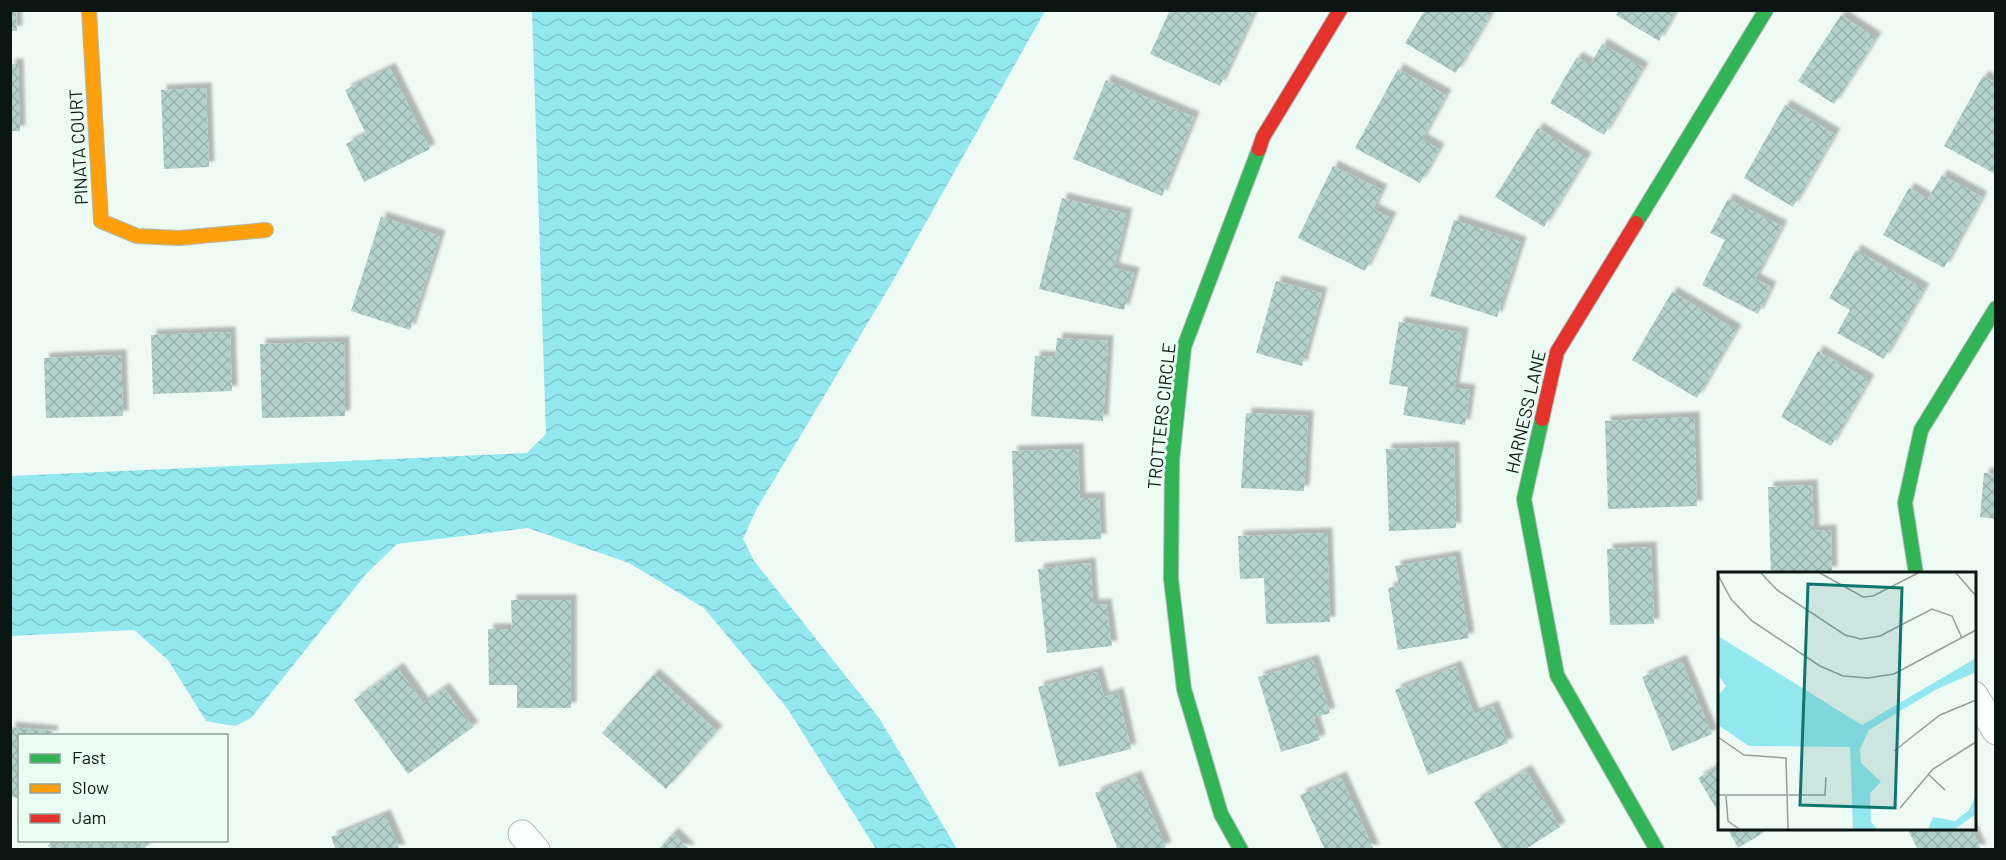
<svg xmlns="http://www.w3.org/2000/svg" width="2006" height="860" viewBox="0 0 2006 860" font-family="Barlow,sans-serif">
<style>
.water{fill:url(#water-waves)}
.building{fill:url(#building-cross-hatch);filter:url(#shadow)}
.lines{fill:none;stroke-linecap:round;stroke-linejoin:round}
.street-casing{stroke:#aebab4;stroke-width:29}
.fast-casing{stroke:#aebab4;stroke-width:16}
.slow-casing{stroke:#aebab4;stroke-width:16}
.jam-casing{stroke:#aebab4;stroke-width:16}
.street{stroke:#fcfefd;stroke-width:27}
.fast{stroke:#30b455;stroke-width:14}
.slow{stroke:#ff9f0a;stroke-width:14}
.jam{stroke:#e5322d;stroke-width:14}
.labels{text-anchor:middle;stroke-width:6;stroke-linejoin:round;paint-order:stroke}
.street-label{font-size:18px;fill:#0a1611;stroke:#eafef4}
.inset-road{fill:none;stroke:#939f99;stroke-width:1.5}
.view{fill:#0f766e;fill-opacity:0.15;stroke:#0f766e;stroke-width:3}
.inset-edge{fill:none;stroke:#0a1611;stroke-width:3}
</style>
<defs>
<pattern id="water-waves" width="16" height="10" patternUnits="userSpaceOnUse" patternTransform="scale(1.5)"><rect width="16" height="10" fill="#93e8f0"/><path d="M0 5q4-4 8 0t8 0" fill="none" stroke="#7dc6cd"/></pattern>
<pattern id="building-cross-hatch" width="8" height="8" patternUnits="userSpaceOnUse" patternTransform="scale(1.5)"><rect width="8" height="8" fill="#b4d0cb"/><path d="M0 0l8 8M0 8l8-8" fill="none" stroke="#99b2ad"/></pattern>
<filter id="shadow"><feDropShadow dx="5.5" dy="-5.5" stdDeviation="1.5" flood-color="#0004"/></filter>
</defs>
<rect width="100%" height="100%" fill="#eefaf4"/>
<path class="water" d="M532,11H1045L894,279L756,510L743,539L754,561L879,718L957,849H876L787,708L704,608L629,563L528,528L397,544L366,574L251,718L235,726L206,721L168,660L134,630L11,636V476L527,453L546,434Z"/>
<path class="building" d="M10,10H16L17,31H10Z
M1170,10H1250L1254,12L1220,86L1150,54Z
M1425,10H1493L1456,73L1405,43Z
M1619,10H1676L1659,41L1616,15Z
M1841,15L1876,38L1834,104L1798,81Z
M1602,44L1643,68L1604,135L1550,103L1577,57L1590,65Z
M10,64H18L20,131H10Z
M390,68L430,149L364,182L346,144L366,134L345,90Z
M1398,69L1446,95L1422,139L1439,149L1420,183L1355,148Z
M1983,76L1996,83L1995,174L1944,146Z
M1106,80L1194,117L1162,196L1073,159Z
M206,88L209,167L164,169L161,90Z
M1785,105L1835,134L1793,207L1744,178Z
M1538,128L1586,158L1544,227L1495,197Z
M1333,166L1382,190L1373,209L1391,218L1365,271L1298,238Z
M1942,175L1982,197L1944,268L1883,235L1909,188L1928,199Z
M1062,198L1127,214L1114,268L1134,273L1124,310L1039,289Z
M1728,199L1782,226L1755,279L1771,287L1758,314L1702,285L1725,240L1710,233Z
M381,217L440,236L410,330L351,311Z
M1454,220L1521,242L1497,317L1430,296Z
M1856,250L1924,289L1884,359L1837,333L1850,310L1829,298Z
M1276,281L1322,293L1302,366L1256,353Z
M1672,292L1736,330L1697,398L1632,360Z
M1399,322L1463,333L1454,388L1470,390L1465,425L1403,415L1408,387L1389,384Z
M230,332L232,391L153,394L151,335Z
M1057,338L1108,341L1103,421L1031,416L1035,356L1055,357Z
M344,342L345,416L262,418L260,344Z
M1818,351L1869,380L1831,446L1781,417Z
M121,355L123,416L46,418L44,358Z
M1246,413L1308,416L1304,491L1241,488Z
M1694,417L1697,506L1608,509L1605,421Z
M1454,447L1456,528L1389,531L1386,449Z
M1078,449L1080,498H1099L1101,539L1015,542L1012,451Z
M1984,473L1996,474V519L1980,517Z
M1812,485L1814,531L1831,530L1832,572L1771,574L1768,487Z
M1327,533L1330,622L1266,624L1264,578L1240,579L1238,536Z
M1651,547L1654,624L1610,625L1607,549Z
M1455,556L1469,638L1398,650L1388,588L1399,586L1395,566Z
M1090,563L1093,605L1106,604L1112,646L1047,653L1038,569Z
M511,600H571V708H517V685H489L488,629H512Z
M1313,660L1330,713L1314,718L1320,740L1281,752L1258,677Z
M1681,660L1712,734L1672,751L1642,677Z
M1456,666L1474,714L1493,706L1508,743L1428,775L1395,690Z
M398,668L423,703L444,688L473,727L408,774L354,700Z
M1097,672L1104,697L1118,693L1131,749L1059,767L1038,687Z
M654,674L717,731L666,789L602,733Z
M10,727L53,731L52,736H20V798L10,797Z
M1720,766V815L1698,778Z
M1526,770L1560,827L1524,850H1503L1474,802Z
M1136,776L1166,847L1160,850H1118L1095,793Z
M1341,777L1374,850H1325L1300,795Z
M385,815L400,850H336L331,837Z
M1727,828H1771L1738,848Z
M1907,828H1971L1981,850H1918Z
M673,833L690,850H658Z
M52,840H150L144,850H54L48,846Z"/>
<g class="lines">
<defs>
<path id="street" d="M1974,695L1996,731
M522,834L536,850"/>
<path id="fast" d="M1636,223L1766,10
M1542,419L1524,499L1557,675L1657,850
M1916,574L1905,503L1921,430L1996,308
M1241,850L1221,814L1184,689L1171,579L1172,461L1184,347L1259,149"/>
<path id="slow" d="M89,10L101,221L137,236L179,238L266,230"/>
<path id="jam" d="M1259,149L1263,137L1340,10
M1542,419L1557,352L1636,223"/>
</defs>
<use href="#street" class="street-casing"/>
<use href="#fast" class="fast-casing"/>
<use href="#slow" class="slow-casing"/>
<use href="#jam" class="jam-casing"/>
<use href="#street" class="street"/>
<use href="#fast" class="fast"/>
<use href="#slow" class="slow"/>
<use href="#jam" class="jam"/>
</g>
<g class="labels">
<g class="street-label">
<text transform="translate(79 147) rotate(-93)" y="6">PINATA COURT</text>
<text transform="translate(1526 412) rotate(-77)" y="6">HARNESS LANE</text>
<text transform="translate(1162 416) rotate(-84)" y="6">TROTTERS CIRCLE</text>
</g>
</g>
<g transform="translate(1718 572)">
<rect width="258" height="258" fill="#eefaf4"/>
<path d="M0,64L144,153L258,86V100L217,118L151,158L142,177L143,191L163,210L152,221L153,250L159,257H135L132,175L31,174L0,153V124L8,114L0,103ZM258,223V242L237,257H210L215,245L237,249L251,238Z" fill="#93e8f0"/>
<path class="inset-road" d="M43,1L59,18L127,63L143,67L162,64L214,37L234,44L244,66M102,1L145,25L155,24L200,1M238,1L258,24M0,3L13,27L34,49L102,94L125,104L150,106L176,102L258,58M0,165L26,183L68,186L70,257M176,179L222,143L258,128M210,202L227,218M0,223H107L108,205M8,224L10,249L21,257M182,236L215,197L258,170"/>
<path class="view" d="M90,12L184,16L177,236L82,233Z"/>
<rect width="258" height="258" class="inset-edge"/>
</g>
<rect width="2006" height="860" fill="none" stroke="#0a1611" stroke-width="24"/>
<rect x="18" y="734" width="210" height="108" fill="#eafef4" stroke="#90a199" stroke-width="1.5"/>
<rect x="30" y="754" width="30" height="9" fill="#30b455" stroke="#90a199" stroke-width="1.5"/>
<text x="72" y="764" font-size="18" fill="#0a1611">Fast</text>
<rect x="30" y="784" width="30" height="9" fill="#ff9f0a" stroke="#90a199" stroke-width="1.5"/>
<text x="72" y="794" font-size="18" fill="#0a1611">Slow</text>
<rect x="30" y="814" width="30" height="9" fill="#e5322d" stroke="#90a199" stroke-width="1.5"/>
<text x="72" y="824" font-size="18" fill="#0a1611">Jam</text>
</svg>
